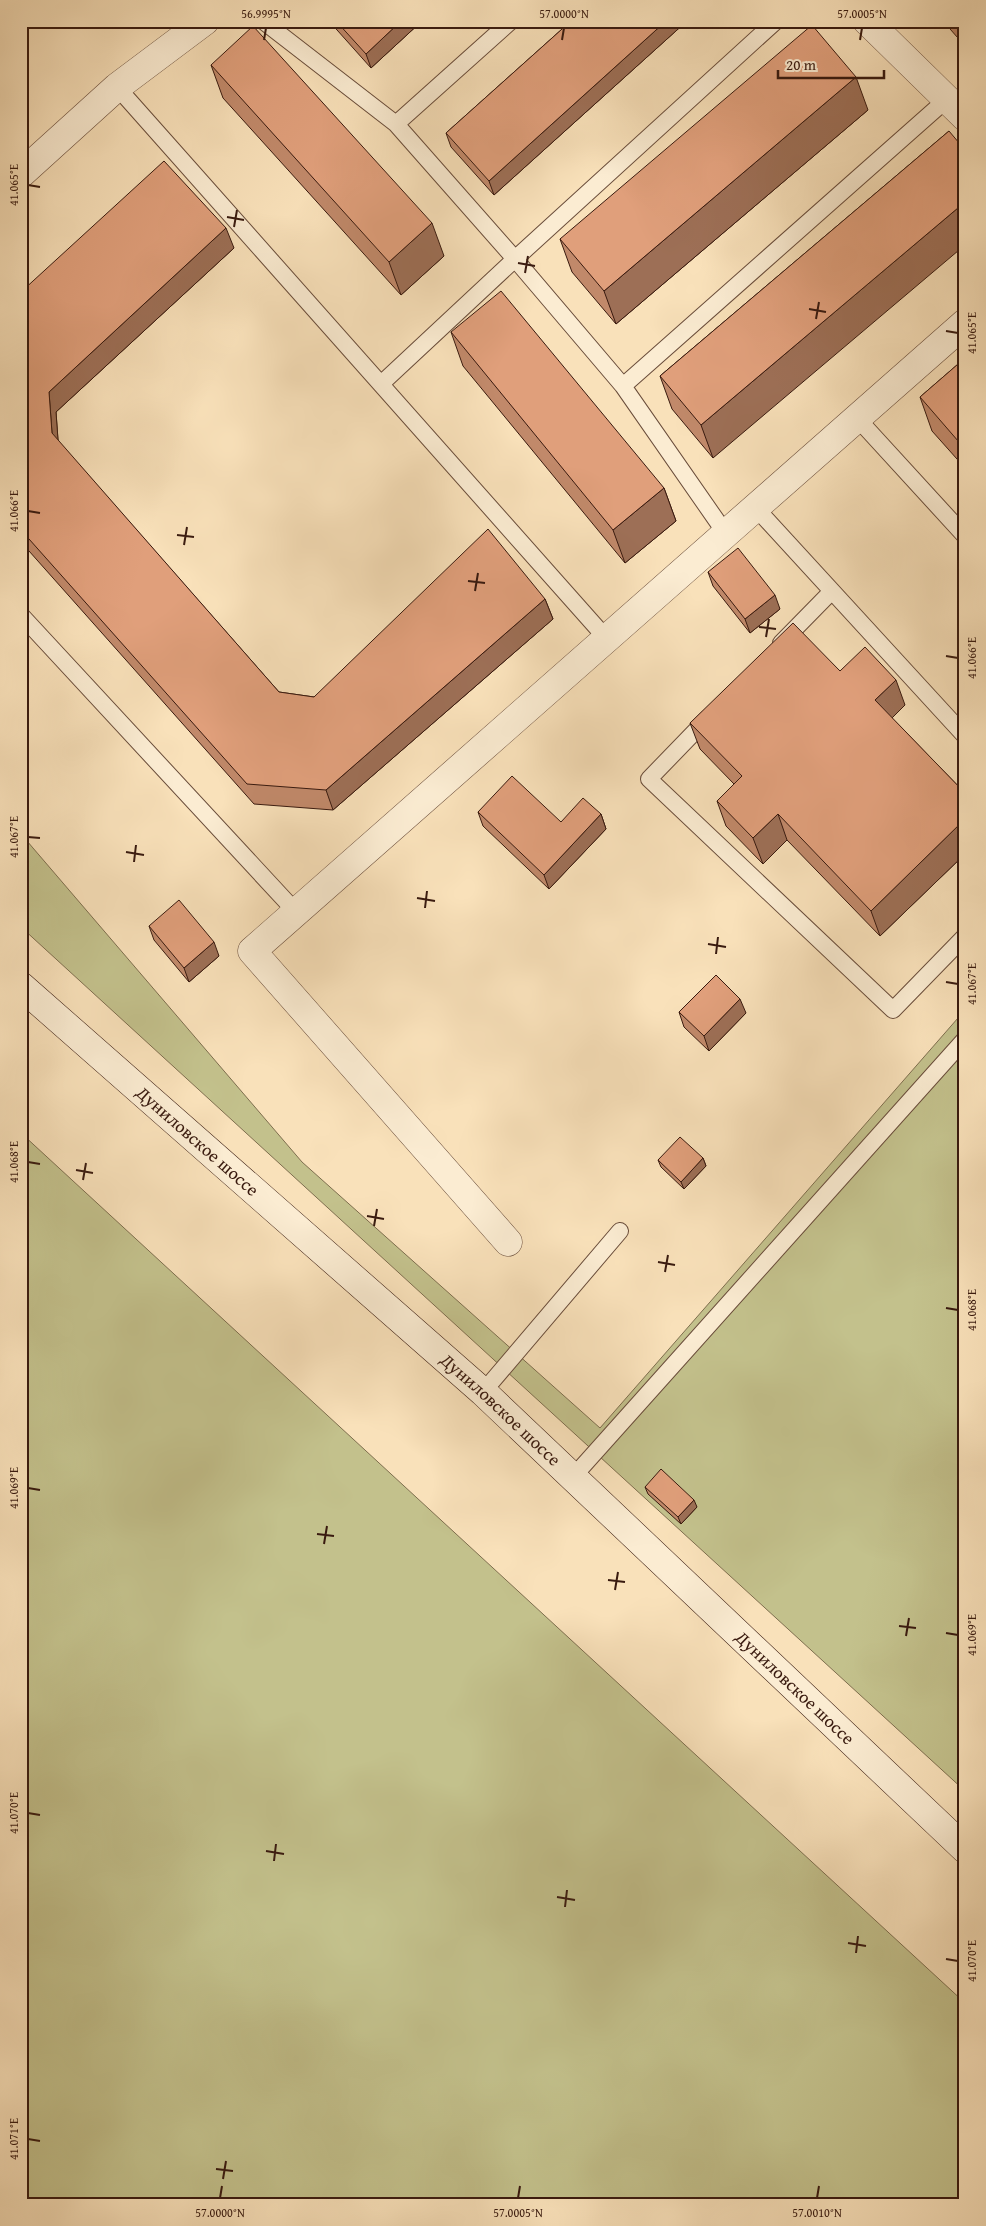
<svg xmlns="http://www.w3.org/2000/svg" width="986" height="2226" viewBox="0 0 986 2226" font-family="'Gentium Book Plus',serif">
<style>
.green{fill:#c3c18c;stroke:#7e6e4e}
.lines{fill:none;stroke-linecap:round;stroke-linejoin:round}
.lane-casing{stroke:#694c3a;stroke-width:18}
.street-casing{stroke:#694c3a;stroke-width:29}
.secondary-casing{stroke:#391a0f;stroke-width:29}
.lane{stroke:#fbecd2;stroke-width:16}
.street{stroke:#fbecd2;stroke-width:28}
.secondary{stroke:#fbecd2;stroke-width:28}
.wall{fill:#c1896a;stroke:#391a0f}
.shaded-wall{fill:#9d6f56;stroke:#391a0f}
.building{fill:#e09f7b;stroke:#391a0f}
.ticks{fill:none;stroke:#391a0f;stroke-width:2}
.labels{text-anchor:middle;stroke-width:4;stroke-linejoin:round;paint-order:stroke}
.street-label{font-size:18px;fill:#391a0f;stroke:#fbecd2}
.neatline{fill:none;stroke:#391a0f;stroke-width:2}
.ticks-label{font-size:12px;text-anchor:middle;fill:#391a0f}
</style>
<rect width="100%" height="100%" fill="#f9e1ba"/>
<filter id="stains"><feTurbulence type="fractalNoise" baseFrequency=".004" numOctaves="4"/><feColorMatrix values="0 0 0 0 .2 0 0 0 0 .09 0 0 0 0 .02 0 0 0 .5 -.17"/></filter>
<radialGradient id="worn" r=".72"><stop offset=".6" stop-color="#630" stop-opacity="0"/><stop offset="1" stop-color="#630" stop-opacity=".3"/></radialGradient>
<path class="green" d="M21,834L302,1162L600,1428L965,1010V1791L21,927Z
M21,1133L965,2003V2205H21Z"/>
<g class="lines">
<defs>
<path id="lane" d="M263,21L396,124L511,21
M117,87L606,638
M396,124L515,259L776,21
M381,384L515,259L623,386L947,99
M623,386L726,534
M857,418L965,536
M755,507L965,736
M21,615L296,912
M781,643L832,591
M708,718L649,779L893,1010L965,936
M483,1392L620,1231
M573,1477L965,1039"/>
<path id="street" d="M867,21L965,117
M21,174L117,87L205,21
M508,1242L252,951L965,323"/>
<g id="secondary">
<path id="s1" d="M21,986L483,1392L965,1849"/>
</g>
</defs>
<use href="#lane" class="lane-casing"/>
<use href="#street" class="street-casing"/>
<use href="#secondary" class="secondary-casing"/>
<use href="#lane" class="lane"/>
<use href="#street" class="street"/>
<use href="#secondary" class="secondary"/>
</g>
<path class="wall" d="M329,21H422L371,68Z
M571,21H687L494,195L451,147L446,133Z
M943,21H965V46Z
M211,65L444,256L401,295L223,98Z
M868,110L616,324L572,272L560,239Z
M949,131L713,458L672,409L660,376Z
M234,248L56,412L58,441L279,692L314,697L545,599L553,619L333,810L254,804L21,542V292Z
M451,332L664,488L676,521L625,563L463,366Z
M965,358V468L932,431L920,397Z
M708,572L780,609L750,633L713,586Z
M840,671L905,705L892,718L965,793V854L880,936L787,840L763,864L726,826L717,801L734,784L700,749L690,723Z
M478,812L561,822L601,814L606,829L549,889L483,826Z
M149,926L219,956L189,982L154,940Z
M679,1012L746,1013L709,1051L684,1027Z
M703,1158L706,1166L684,1189L661,1167L658,1160Z
M645,1487L697,1507L681,1524L648,1494Z"/>
<path class="shaded-wall" d="M401,21H422L371,68L366,54Z
M666,21H687L494,195L489,181Z
M856,77L868,110L616,324L604,291Z
M965,202V245L713,458L701,425Z
M432,223L444,256L401,295L389,262Z
M226,228L234,248L56,412L59,453L52,433L49,392Z
M664,488L676,521L625,563L613,530Z
M775,595L780,609L750,633L745,619Z
M545,599L553,619L333,810L326,790Z
M896,680L905,705L884,726L875,700Z
M601,814L606,829L549,889L544,875Z
M778,814L787,840L763,864L753,838Z
M965,819V854L880,936L871,911Z
M214,942L219,956L189,982L184,968Z
M740,999L746,1013L709,1051L704,1036Z
M703,1158L706,1166L684,1189L681,1182Z
M694,1500L697,1507L681,1524L678,1517Z"/>
<path class="building" d="M336,21H401L366,54Z
M571,21H666L489,181L446,133Z
M960,21H965V27Z
M812,25L856,77L604,291L560,239Z
M253,26L432,223L389,262L211,65Z
M949,131L965,150V202L701,425L660,376Z
M164,161L226,228L49,392L52,433L279,692L314,697L488,529L545,599L326,790L247,784L21,530V292Z
M501,291L664,488L613,530L451,332Z
M965,358V449L920,397Z
M738,548L775,595L745,619L708,572Z
M793,623L840,671L865,647L896,680L875,700L965,793V819L871,911L778,814L753,838L717,801L742,776L690,723Z
M512,776L561,822L583,798L601,814L544,875L478,812Z
M179,900L214,942L184,968L149,926Z
M716,975L740,999L704,1036L679,1012Z
M680,1137L703,1158L681,1182L658,1160Z
M661,1469L694,1500L678,1517L645,1487Z"/>
<path class="ticks" d="M264,40L266,28M562,40L564,28M860,40L862,28M28,185L40,187M227,217L244,220M234,227L237,210M518,263L535,266M525,273L528,256M809,309L826,312M816,319L819,302M946,331L958,333M28,511L40,513M177,535L194,537M184,545L187,527M468,581L485,583M475,591L478,573M759,627L776,629M766,637L769,619M946,656L958,658M28,837L40,838M126,852L144,855M134,862L136,845M417,898L435,901M425,908L427,891M708,944L726,947M716,954L718,937M946,982L958,984M28,1162L40,1164M76,1170L93,1173M83,1180L86,1163M367,1216L384,1219M374,1226L377,1209M658,1262L675,1265M665,1272L668,1255M946,1308L958,1310M28,1488L40,1490M317,1534L334,1536M324,1544L327,1526M608,1580L625,1582M615,1590L618,1572M899,1626L916,1628M946,1633L958,1635M906,1636L909,1618M28,1813L40,1815M266,1851L284,1854M274,1861L276,1844M557,1897L575,1900M565,1907L567,1890M848,1943L866,1946M856,1953L858,1936M946,1959L958,1961M28,2139L40,2141M216,2169L233,2171M223,2179L226,2161M220,2198L222,2186M518,2198L520,2186M817,2198L819,2186"/>
<g class="labels">
<g class="street-label">
<text dy="6" stroke="none"><textPath href="#s1" startOffset="235">Дуниловское шоссе</textPath></text>
<text dy="6" stroke="none"><textPath href="#s1" startOffset="640">Дуниловское шоссе</textPath></text>
<text dy="6" stroke="none"><textPath href="#s1" startOffset="1045">Дуниловское шоссе</textPath></text>
</g>
</g>
<rect width="986" height="2226" fill="none" stroke="#f9e1ba" stroke-width="55"/>
<path d="M778 70v8h106v-8" fill="none" stroke="#391a0f" stroke-width="2.5"/>
<text x="786" y="70" font-size="15" fill="#391a0f" stroke="#fbecd2" stroke-width="4" paint-order="stroke">20 m</text>
<rect x="28" y="28" width="930" height="2170" class="neatline"/>
<g class="ticks-label">
<text x="266" y="18">56.9995°N</text>
<text x="564" y="18">57.0000°N</text>
<text x="862" y="18">57.0005°N</text>
<text transform="translate(14 185) rotate(-90)" y="4">41.065°E</text>
<text transform="translate(972 333) rotate(-90)" y="4">41.065°E</text>
<text transform="translate(14 511) rotate(-90)" y="4">41.066°E</text>
<text transform="translate(972 658) rotate(-90)" y="4">41.066°E</text>
<text transform="translate(14 837) rotate(-90)" y="4">41.067°E</text>
<text transform="translate(972 984) rotate(-90)" y="4">41.067°E</text>
<text transform="translate(14 1162) rotate(-90)" y="4">41.068°E</text>
<text transform="translate(972 1310) rotate(-90)" y="4">41.068°E</text>
<text transform="translate(14 1488) rotate(-90)" y="4">41.069°E</text>
<text transform="translate(972 1635) rotate(-90)" y="4">41.069°E</text>
<text transform="translate(14 1813) rotate(-90)" y="4">41.070°E</text>
<text transform="translate(972 1961) rotate(-90)" y="4">41.070°E</text>
<text transform="translate(14 2139) rotate(-90)" y="4">41.071°E</text>
<text x="220" y="2217">57.0000°N</text>
<text x="518" y="2217">57.0005°N</text>
<text x="817" y="2217">57.0010°N</text>
</g>
<rect width="100%" height="100%" filter="url(#stains)"/>
<rect width="100%" height="100%" fill="url(#worn)"/>
</svg>
